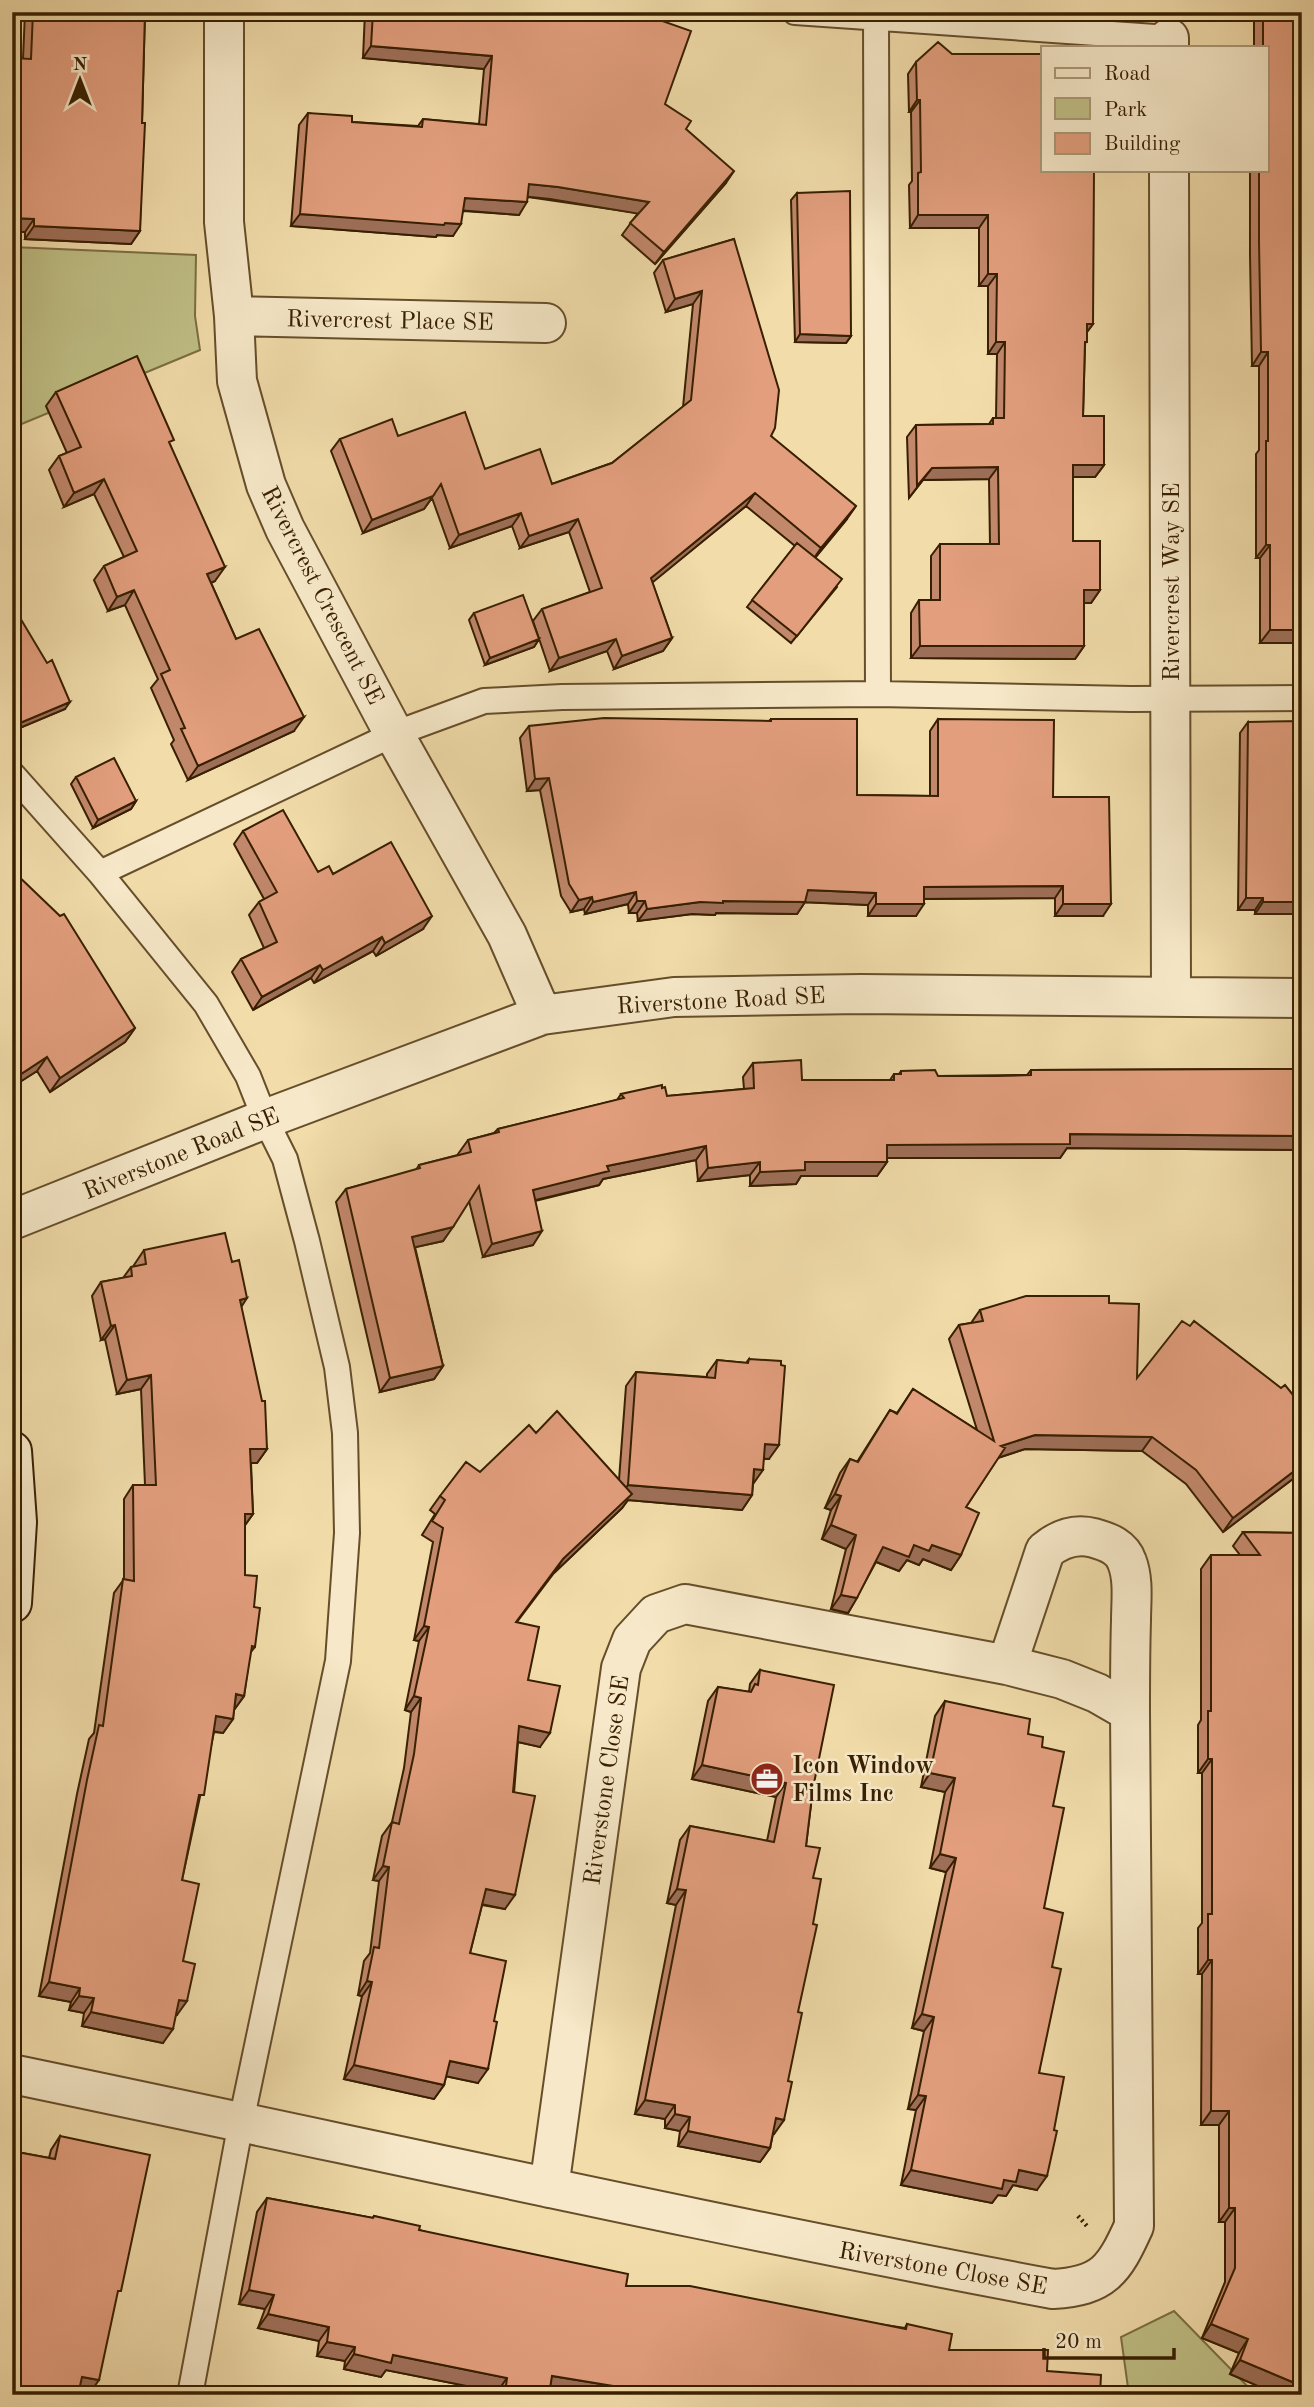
<svg xmlns="http://www.w3.org/2000/svg" width="1314" height="2407" viewBox="0 0 1314 2407" font-family="'Old Standard TT',serif">
<style>
.green{fill:#bfbf85;stroke:#7c6f43;stroke-width:2}
.lines{fill:none;stroke-linecap:round;stroke-linejoin:round}
.lane-casing{stroke:#664e2b;stroke-width:28}
.street-casing{stroke:#664e2b;stroke-width:42}
.secondary-casing{stroke:#381f01;stroke-width:42}
.path{stroke:#381f01;stroke-width:4.5;stroke-dasharray:2 3.5;stroke-linecap:butt}
.lane{stroke:#f6e8c8;stroke-width:24}
.street{stroke:#f6e8c8;stroke-width:38}
.secondary{stroke:#f6e8c8;stroke-width:38}
.wall{fill:#c2886c;stroke:#381f01;stroke-width:2}
.shaded-wall{fill:#9e6f58;stroke:#381f01;stroke-width:2}
.building{fill:#e29e7d;stroke:#381f01;stroke-width:2}
.labels{text-anchor:middle;stroke-width:5;stroke-linejoin:round;paint-order:stroke}
.street-label{font-size:24px;fill:#381f01;stroke:#f6e8c8}
.poi-label{font-size:24px;font-weight:bold;fill:#381f01;stroke:#f6e8c8;text-anchor:start}
</style>
<rect width="100%" height="100%" fill="#f1dcaa"/>
<filter id="stains"><feTurbulence type="fractalNoise" baseFrequency=".00286" numOctaves="4"/><feColorMatrix values="0 0 0 0 .2 0 0 0 0 .09 0 0 0 0 .02 0 0 0 .5 -.17"/></filter>
<radialGradient id="worn" r=".72"><stop offset=".6" stop-color="#630" stop-opacity="0"/><stop offset="1" stop-color="#630" stop-opacity=".3"/></radialGradient>
<path class="green" d="M12,247L196,255L195,316L200,350L12,428Z
M1174,2311L1256,2395H1129L1121,2337Z"/>
<g class="lines">
<defs>
<path id="lane" d="M795,12L1169,38
M876,19L878,694
M12,774L100,873L206,1004L248,1076L265,1119L285,1159L307,1241L337,1367L345,1433L347,1533L338,1661L241,2122L190,2395
M100,873L394,734L484,701L562,697L878,694L1131,699L1302,698"/>
<path id="street" d="M224,12V222L234,316L237,381L266,485L285,529L394,734L507,935L542,1015
M1169,38V47
M1169,170L1171,995
M234,316L546,323
M12,1220L265,1119L542,1015L674,997L861,994L1302,998
M1007,1665L1045,1551C1059,1539 1075,1533 1094,1538C1108,1542 1122,1547 1127,1562C1134,1580 1131,1602 1131,1621C1130,1651 1130,1681 1130,1712
M12,2074C359,2146 705,2224 1053,2289C1104,2286 1114,2270 1134,2226L1130,1712L1097,1693L1062,1679L1007,1665L685,1604L656,1614L632,1640L621,1668L549,2188"/>
<path id="secondary" d="M12,1451L17,1522L12,1603"/>
</defs>
<use href="#lane" class="lane-casing"/>
<use href="#street" class="street-casing"/>
<use href="#secondary" class="secondary-casing"/>
<path class="path" d="M1078,2216L1087,2226"/>
<use href="#lane" class="lane"/>
<use href="#street" class="street"/>
<use href="#secondary" class="secondary"/>
</g>
<path class="wall" d="M25,12H145L142,123L140,231L131,244L25,239L23,59Z
M365,12H584L591,13V12H637L665,104L686,129L726,183L655,264L622,235L638,213L528,197L519,215L463,211L453,236L437,235L436,237L291,226L299,125L308,113L352,122L418,126L423,119L479,124L484,69L363,58Z
M1254,12H1302V643H1260V558H1256V454L1259,450V366H1252L1250,255V170H1267V47H1254Z
M916,62L1093,324L1087,332L1085,345L1083,416L1104,465L1095,477H1073V541L1100,590L1091,603H1084V646L1075,659L911,658V613L919,600H931V556L940,544H990L989,479L923,480L909,498L907,437L916,425L989,424L993,418H996L997,354H988V286H979V228H910L909,185L912,181L911,112H909L908,74Z
M797,193L851,336L846,343L795,342L791,200Z
M734,239L771,436L847,519L815,558L837,587L791,643L747,607L795,546L746,506L652,582L672,638L663,651L614,669L607,651L550,671L533,621L542,609L590,592L569,532L520,548L512,526L450,548L432,498L424,509L363,533L331,451L340,439L398,436L485,469L552,484L612,463L683,407L693,304L666,312L654,273L663,260Z
M56,392L170,445L215,581L211,583L236,639L294,731L188,780L171,744L174,740L151,688L158,679L125,605L108,611L94,580L104,566L124,557L94,494L64,507L49,470L59,456L67,453L46,406Z
M12,607L65,709L15,730L12,723Z
M474,613L539,639L534,647L485,665L469,620Z
M771,719L857,795L930,796V731L938,719L1053,797L1103,916H1055V898L924,899L916,916H868V905L805,902L797,914L716,913L715,915L692,914L638,921L637,913H629L628,904L585,914L584,909L571,912L561,896L540,790L527,791L520,738L529,726L769,721Z
M1248,722L1302,914H1255V910H1238L1240,733Z
M76,777L136,801L131,809L93,828L71,784Z
M243,831L318,872L333,874L423,929L376,956L373,951L314,983L311,978L253,1010L232,972L241,959L264,948L249,915L259,902L264,899L234,844Z
M12,870L135,1028L125,1042L50,1092L37,1071L12,1087Z
M753,1063L802,1080H890L894,1074H899L901,1071L938,1076L1027,1075L1031,1070L1302,1069V1150L1067,1148L1060,1158H887V1162L877,1176H801L796,1184L750,1186V1175L698,1181L696,1160L603,1179L599,1185L535,1201L533,1245L483,1257L469,1201L443,1241L415,1247L443,1366L434,1379L380,1392L336,1202L346,1189L416,1170L419,1165L458,1155V1154L468,1140L494,1133L498,1129L617,1100L621,1094L667,1096L744,1089L743,1077Z
M144,1250L241,1307L267,1449L257,1463H251L253,1514L245,1525V1575L254,1607L255,1647L250,1653L244,1696L234,1710L233,1719L223,1733L214,1732L182,1880L183,1961L177,2015H176L163,2043L82,2026L84,2013L69,2010L71,2002L39,1996L77,1794L89,1739L94,1733L114,1593L124,1579V1499L133,1485H145L141,1389L117,1394L105,1339L101,1340L92,1296L101,1282L123,1278L131,1267L134,1266V1265Z
M1109,1303L1137,1378L1302,1406V1472L1223,1532L1186,1484L1142,1451L1025,1449L998,1458L966,1507L961,1555L951,1570L923,1559L919,1565L907,1560L899,1571L876,1562L848,1613L831,1609L846,1549L822,1539L831,1510L825,1508L840,1473L850,1459L857,1462L890,1410L897,1413L913,1389L977,1430L949,1339L959,1325L971,1323L980,1310Z
M749,1359L769,1459H764L753,1484L752,1495L742,1510L628,1500L622,1508L554,1573L517,1622L540,1747L518,1742L505,1909L482,1905L470,1953L478,2083L446,2076L444,2085L434,2099L344,2079L362,1996L358,1995L364,1961L370,1953L379,1881L373,1880L382,1836L392,1822L404,1768L411,1712L405,1710L419,1641L414,1640L433,1542L422,1535L435,1514L430,1510L440,1496L480,1472L536,1433L619,1480L626,1386L636,1372L707,1377V1374L717,1360L746,1363Z
M1243,1532L1302,1533V2395H1279L1230,2374L1239,2353L1202,2338L1225,2282V2222H1219V2125H1201L1202,1974H1198V1928L1202,1923V1773H1198V1725L1201,1720V1569L1211,1555H1240L1233,1546Z
M760,1670L813,1788L806,1846L813,1878L774,2134H773L770,2148L760,2162L678,2146L680,2131L665,2128V2119L635,2114L676,1905L667,1903L680,1840L690,1826L767,1841L776,1797L692,1779L708,1701L718,1687L749,1692L750,1684Z
M945,1701L1028,1734L1042,1747L1053,1806L1044,1908L1052,1967L1039,2073L1037,2190L1013,2185L1006,2196L998,2195L992,2203L901,2185L916,2110L908,2109L924,2031L912,2028L946,1872L930,1868L945,1792L921,1787L935,1716Z
M60,2136L116,2297L89,2394L79,2392L12,2395V2159L17,2152L49,2158L51,2150Z
M267,2198L373,2218L374,2216L419,2230L626,2286L905,2328L907,2324L949,2350L1047,2371L1100,2395H569L549,2392V2395H497V2392L386,2370L381,2377L344,2369L345,2361L317,2356L319,2341L258,2328L265,2309L239,2304L257,2212Z"/>
<path class="shaded-wall" d="M371,46L492,56L484,69L363,58Z
M917,100H920L911,112H909Z
M734,171L726,183L655,264L664,252Z
M529,184L558,187L649,202L640,214L550,199L520,196Z
M465,198L527,202L519,215L457,210Z
M300,214L445,223L461,224L453,236L437,235L436,237L291,226Z
M918,215H988L979,228H910Z
M12,218L34,219L25,232H12Z
M34,226L140,231L131,244L25,239Z
M988,274H997L988,286H979Z
M702,291L693,304L666,312L675,299Z
M1087,324H1093L1084,336Z
M800,334L851,336L846,343L795,342Z
M996,342H1005L997,354H988Z
M1261,352H1268L1259,366H1252Z
M1073,465H1104L1095,477H1064Z
M998,467L989,479L923,480L909,498L932,468Z
M104,479L94,494L64,507L74,493Z
M755,493L746,506L642,591L651,578Z
M433,496L424,509L363,533L372,520Z
M856,506L847,519L812,561L821,548Z
M521,513L512,526L450,548L459,535Z
M578,519L569,532L520,548L529,536Z
M1266,545H1270L1260,558H1256Z
M225,567L215,581L197,589L207,574Z
M134,590L125,605L108,611L117,597Z
M1084,590H1100L1091,603H1075Z
M1270,630H1302V643H1260Z
M672,638L663,651L614,669L622,656Z
M539,639L534,647L485,665L490,658Z
M616,639L607,651L550,671L559,658Z
M920,646H1084L1075,659L911,658Z
M70,702L65,709L15,730L20,723Z
M304,717L294,731L188,780L198,766Z
M549,778L540,790L527,791L535,779Z
M136,801L131,809L93,828L98,820Z
M1063,886L1055,898L916,899L924,887Z
M808,890L876,893L868,905L800,902Z
M636,892L628,904L585,914L593,902Z
M592,897L584,909L571,912L579,900Z
M1246,898H1263L1255,910H1238Z
M637,901H645L637,913H629Z
M723,901L805,902L797,914L716,913L715,915L692,914L638,921L647,909L700,902Z
M1263,902H1302V914H1255Z
M876,904H924L916,916H868Z
M1063,904H1111L1103,916H1055Z
M432,916L423,929L376,956L385,943Z
M382,937L373,951L314,983L323,970Z
M320,965L311,978L253,1010L262,997Z
M135,1028L125,1042L50,1092L60,1078Z
M47,1057L37,1071L12,1087V1084L18,1076Z
M1070,1134L1302,1136V1150L1067,1148L1060,1158H877L887,1145Z
M706,1146L696,1160L603,1179L599,1185L523,1203L533,1190L607,1166Z
M760,1162L750,1175L698,1181L708,1168Z
M805,1162H887L877,1176H801L796,1184L750,1186L760,1172Z
M453,1227L443,1241L403,1250L412,1237Z
M542,1231L533,1245L483,1257L492,1244Z
M247,1298L238,1312L240,1300Z
M115,1325L105,1339L101,1340L111,1326Z
M443,1366L434,1379L380,1392L390,1378Z
M151,1375L141,1389L117,1394L127,1380Z
M1035,1435L1152,1437L1142,1451L1025,1449L991,1460L1001,1446Z
M765,1444L779,1445L769,1459L755,1458Z
M250,1449H267L257,1463H240Z
M1302,1465V1472L1223,1532L1233,1518Z
M754,1469L763,1470L753,1484Z
M628,1485L752,1495L742,1510L628,1500L622,1508L554,1573L563,1559L618,1499Z
M835,1494L841,1496L831,1510L825,1508Z
M245,1514H253L243,1528Z
M831,1525L856,1535L846,1549L822,1539Z
M914,1545H932L961,1555L951,1570L923,1559L919,1565L907,1560L899,1571L874,1561L883,1547Z
M841,1595L857,1598L848,1613L831,1609Z
M424,1626L429,1627L419,1641L414,1640Z
M236,1694L244,1696L234,1710Z
M414,1696L421,1698L411,1712L405,1710Z
M216,1716L233,1719L223,1733L206,1730Z
M519,1726L550,1733L540,1747L509,1740Z
M1208,1759H1212L1202,1773H1198Z
M702,1765L786,1783L776,1797L692,1779Z
M930,1773L955,1778L945,1792L921,1787Z
M940,1854L956,1858L946,1872L930,1868Z
M383,1866L389,1867L379,1881L373,1880Z
M486,1889L515,1895L505,1909L476,1903Z
M677,1889L686,1890L676,1905L667,1903Z
M1208,1960H1212L1202,1974H1198Z
M367,1981L372,1982L362,1996L358,1995Z
M49,1982L80,1988L71,2002L39,1996Z
M79,1996L94,1998L84,2013L69,2010Z
M179,2000L187,2001L177,2015L169,2014Z
M91,2012L173,2029L163,2043L82,2026Z
M922,2014L934,2017L924,2031L912,2028Z
M450,2061L488,2069L478,2083L440,2075Z
M354,2065L444,2085L434,2099L344,2079Z
M918,2095L926,2096L916,2110L908,2109Z
M645,2100L675,2105L665,2119L635,2114Z
M1211,2111H1229L1219,2125H1201Z
M675,2114L690,2117L680,2131L665,2128Z
M776,2118L784,2120L774,2134L766,2132Z
M688,2131L770,2148L760,2162L678,2146Z
M911,2170L1004,2180L1019,2170L1047,2176L1037,2190L1013,2185L1006,2196L998,2195L992,2203L901,2185Z
M1229,2208H1235L1225,2222H1219Z
M249,2290L274,2295L265,2309L239,2304Z
M268,2314L329,2327L319,2341L258,2328Z
M1211,2324L1248,2339L1239,2353L1202,2338Z
M327,2342L355,2347L345,2361L317,2356Z
M354,2354L393,2355L507,2378L497,2392L386,2370L381,2377L344,2369Z
M1240,2360L1302,2386V2395H1279L1230,2374Z
M552,2376L650,2392L648,2395H569L543,2390Z
M82,2377L99,2380L89,2394L72,2391Z
M506,2386L546,2395H499Z"/>
<path class="building" d="M33,12H145L142,123H145L140,231L34,226V219L12,218V58L31,59Z
M373,12H584L599,14V12H637L691,31L665,104L691,121L686,129L734,171L664,252L630,223L649,202L558,187L529,184L527,202L465,198L461,224L445,223L444,225L300,214L308,113L352,116V122L422,127L423,119L486,125L492,56L371,46Z
M1263,12H1302V630H1270V545H1266V441H1268V352H1261L1259,242V170H1267V47H1263Z
M938,42L952,54H1043V170H1094L1093,324H1087V342H1085L1083,416H1104V465H1073V541H1100V590H1084V646H920L919,600H940V544H999L998,467L932,468L917,486L916,425L993,424V418H1004L1005,342H996L997,274H988V215H918V173L921,172L920,100H917L916,62Z
M850,191L851,336L800,334L797,193Z
M734,239L779,390L775,428L771,436L856,506L821,548L755,493L651,578L672,638L622,656L616,639L559,658L542,609L602,588L578,519L529,536L521,513L459,535L441,484L433,496L372,520L340,439L392,419L398,436L465,412L485,469L540,449L552,484L612,463L691,400L702,291L675,299L663,260Z
M137,356L174,440L169,442L225,567L207,574L236,639L259,629L304,717L198,766L181,729L185,728L161,674L170,670L134,590L117,597L104,566L137,551L104,479L74,493L59,456L81,447L56,392Z
M797,543L842,579L797,636L752,600Z
M523,595L539,639L490,658L474,613Z
M13,606L47,663L52,660L70,702L20,723L12,704Z
M604,718L771,721V719H857V795L938,796V719L1054,720L1053,797H1109L1111,904H1063V886L924,887V904H876V893L808,890L805,902L723,901V903L700,902L647,909L645,901H637L636,892L593,902L592,897L579,900L569,884L549,778L535,779L529,726Z
M1302,721V902H1263V898H1246L1248,722Z
M114,758L136,801L98,820L76,777Z
M283,810L318,872L329,866L333,874L391,842L432,916L385,943L382,937L323,970L320,965L262,997L241,959L277,942L259,902L277,892L243,831Z
M12,870L60,916L64,914L135,1028L60,1078L47,1057L18,1076L12,1067Z
M801,1060L802,1080H894V1074H901V1071L935,1070L938,1076H997L1031,1075V1070L1302,1069V1136L1070,1134V1144L887,1145V1162H805V1170L760,1172V1162L708,1168L706,1146L607,1166L609,1171L533,1190L542,1231L492,1244L479,1186L453,1227L412,1237L443,1366L390,1378L346,1189L420,1168L419,1165L471,1152L468,1140L499,1132L498,1129L624,1098L621,1094L662,1085V1088L665,1087L667,1096L754,1088L753,1063Z
M225,1233L232,1262L239,1260L247,1298L240,1300L262,1401H265L267,1449H250L253,1514H245V1575L257,1576L254,1607L260,1608L255,1647L252,1646L244,1696L236,1694L233,1719L216,1716L204,1795H199L182,1880L199,1884L183,1961L195,1964L187,2001L179,2000L173,2029L91,2012L94,1998L79,1996L80,1988L49,1982L87,1780L99,1725L103,1726L123,1579L134,1581L133,1485H156L151,1375L127,1380L115,1325L111,1326L101,1282L132,1276L131,1267L146,1264L144,1250Z
M1026,1296H1109V1303L1139,1304L1137,1378L1182,1321L1190,1326L1194,1321L1281,1388L1285,1385L1302,1406V1465L1233,1518L1196,1470L1152,1437L1035,1435L1001,1446L1005,1448L966,1507L979,1513L961,1555L932,1545L929,1551L914,1545L909,1557L883,1547L857,1598L841,1595L856,1535L831,1525L841,1496L835,1494L850,1459L858,1462L890,1410L897,1414L913,1389L994,1441L959,1325L983,1321L980,1310Z
M749,1359L781,1361V1365L785,1366L779,1445L765,1444L763,1470L754,1469L752,1495L628,1485L636,1372L715,1378L717,1360L748,1363Z
M557,1411L632,1494L563,1559L516,1622L539,1627L528,1680L560,1686L550,1733L519,1726L513,1792L535,1796L515,1895L486,1889L470,1953L506,1961L494,2021L497,2022L488,2069L450,2061L444,2085L354,2065L372,1982L367,1981L374,1947L379,1948L389,1867L383,1866L392,1822L399,1824L414,1754L421,1698L414,1696L429,1627L424,1626L443,1528L432,1521L445,1500L440,1496L466,1462L480,1472L529,1425L536,1433Z
M1243,1532L1302,1533V2386L1240,2360L1248,2339L1211,2324L1235,2268V2208H1229V2111H1211L1212,1960H1208V1914H1212V1759H1208V1711H1211V1555H1260Z
M760,1670L834,1685L813,1788L806,1846L820,1848L813,1878L821,1879L813,1924L817,1925L798,2012L802,2013L788,2081L792,2082L784,2120L776,2118L770,2148L688,2131L690,2117L675,2114V2105L645,2100L686,1890L677,1889L690,1826L774,1842L786,1783L702,1765L718,1687L751,1692L755,1684L758,1685Z
M945,1701L1030,1719L1028,1734L1043,1737L1042,1747L1064,1752L1053,1806L1064,1808L1044,1908L1063,1913L1052,1967L1061,1969L1039,2073L1064,2077L1054,2130L1057,2131L1047,2176L1019,2170L1016,2182L1004,2180L1002,2189L911,2170L926,2096L918,2095L934,2017L922,2014L956,1858L940,1854L955,1778L930,1773Z
M60,2136L150,2155L121,2291H118L99,2380L82,2377L78,2395H12V2176L17,2152L55,2159Z
M267,2198L373,2218L374,2216L420,2226L419,2230L628,2274L626,2286H690L906,2329L907,2324L952,2334L949,2350H1048L1047,2371L1101,2375L1100,2395H649L650,2392L552,2376L549,2395H546L506,2386L507,2378L393,2355L391,2363L354,2354L355,2347L327,2342L329,2327L268,2314L274,2295L249,2290Z"/>
<defs>
<symbol id="office-disc" viewBox="-11 -11 22 22"><circle r="9.5" fill="#8f2418" stroke="#f6e8c8"/><path d="M-6-3h4V-5.5h4V-3h4V5H-6ZM-1-4.5V-3h2v-1.5ZM-6 0V1H6V0Z" fill="#fff"/></symbol>
</defs>
<g fill-rule="evenodd">
<use href="#office-disc" x="748" y="1760" width="38" height="38"/>
</g>
<g class="labels">
<g class="street-label">
<text transform="translate(390 320) rotate(1)" y="8">Rivercrest Place SE</text>
<text transform="translate(1171 582) rotate(-90)" y="8">Rivercrest Way SE</text>
<text transform="translate(323 595) rotate(63)" y="8">Rivercrest Crescent SE</text>
<text transform="translate(721 1000) rotate(-3)" y="8">Riverstone Road SE</text>
<text transform="translate(181 1153) rotate(-22)" y="8">Riverstone Road SE</text>
<text transform="translate(606 1780) rotate(-82)" y="8">Riverstone Close SE</text>
<text transform="translate(943 2268) rotate(10)" y="8">Riverstone Close SE</text>
</g>
<g class="poi-label">
<text x="792" y="1773">Icon Window<tspan x="792" dy="28">Films Inc</tspan></text>
</g>
</g>
<rect width="1314" height="2407" fill="none" stroke="#f1dcaa" stroke-width="42"/>
<rect x="14" y="14" width="1286" height="2379" fill="none" stroke="#381f01" stroke-width="3.5"/>
<rect x="21" y="21" width="1272" height="2365" fill="none" stroke="#381f01" stroke-width="2"/>
<rect x="1041" y="46" width="228" height="126" fill="#f6e8c8" stroke="#aa9878" stroke-width="2"/>
<rect x="1055" y="68" width="35" height="10" fill="#f6e8c8" stroke="#aa9878" stroke-width="2"/>
<text x="1104" y="80" font-size="21" fill="#381f01">Road</text>
<rect x="1055" y="98" width="35" height="21" fill="#bfbf85" stroke="#aa9878" stroke-width="2"/>
<text x="1104" y="116" font-size="21" fill="#381f01">Park</text>
<rect x="1055" y="133" width="35" height="21" fill="#e29e7d" stroke="#aa9878" stroke-width="2"/>
<text x="1104" y="150" font-size="21" fill="#381f01">Building</text>
<g transform="translate(80 80)" stroke="#f6e8c8" stroke-width="5" paint-order="stroke">
<path d="M0-5L12 26L0 18L-12 26Z" fill="#381f01"/>
<text y="-10" font-size="19" font-weight="bold" text-anchor="middle" fill="#381f01">N</text>
</g>
<path d="M1044 2348v10h130v-10" fill="none" stroke="#381f01" stroke-width="3.5"/>
<text x="1055" y="2348" font-size="21" fill="#381f01" stroke="#f6e8c8" stroke-width="5" paint-order="stroke">20 m</text>
<rect width="100%" height="100%" filter="url(#stains)"/>
<rect width="100%" height="100%" fill="url(#worn)"/>
</svg>
